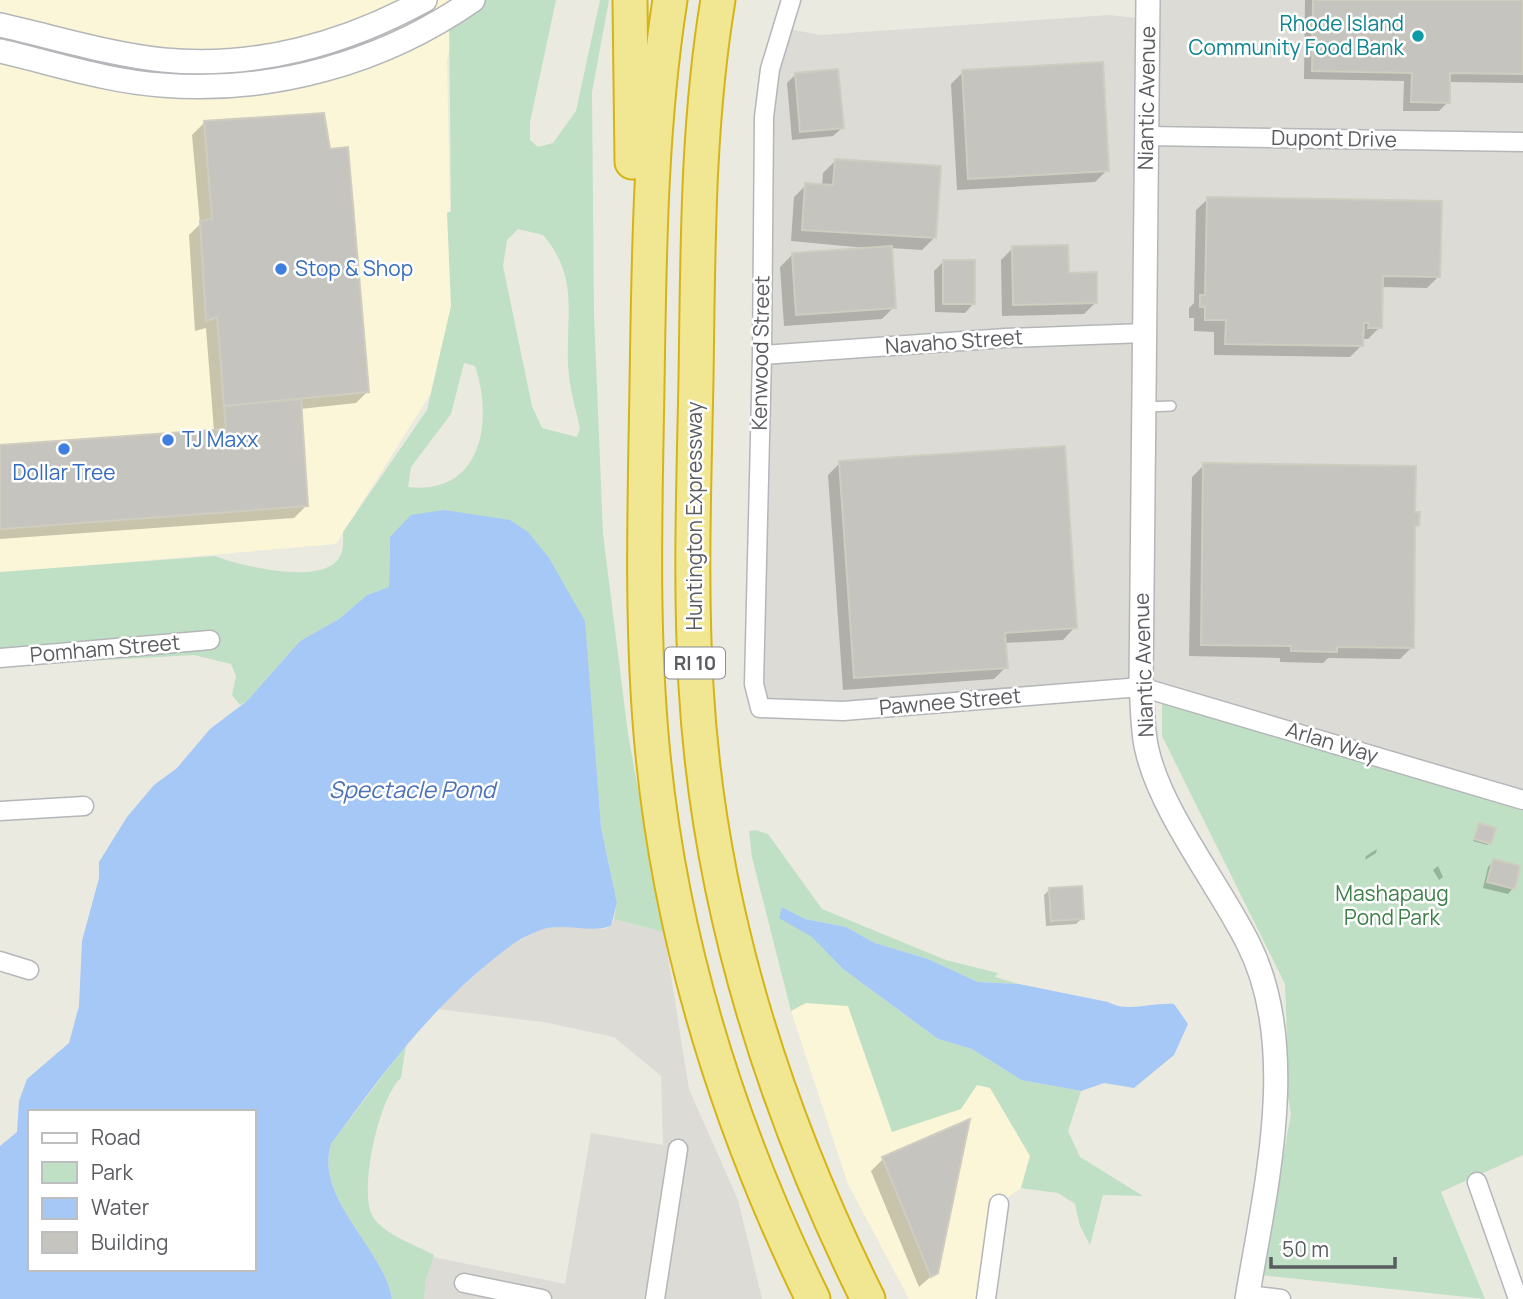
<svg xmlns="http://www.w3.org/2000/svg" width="1523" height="1299" viewBox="0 0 1523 1299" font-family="Manrope,sans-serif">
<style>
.commercial{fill:#faf6d7}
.industrial{fill:#dcdbd5}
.green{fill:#bfe0c4;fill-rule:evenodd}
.water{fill:#a6c8f6;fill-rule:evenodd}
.shadow{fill:#0003}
.building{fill:#c6c4be;stroke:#cfccc0;stroke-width:2}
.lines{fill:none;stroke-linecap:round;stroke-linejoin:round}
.service-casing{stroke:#b4b6ba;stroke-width:12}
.minor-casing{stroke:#b4b6ba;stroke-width:21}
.tertiary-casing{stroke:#b4b6ba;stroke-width:26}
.motorway-casing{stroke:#d5b417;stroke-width:37}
.service{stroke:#fff;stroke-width:9}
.minor{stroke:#fff;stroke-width:18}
.tertiary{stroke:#fff;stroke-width:23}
.motorway{stroke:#f1e691;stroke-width:33}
.culture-dot{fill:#0f9aa8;stroke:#fff;stroke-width:2.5}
.shop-dot{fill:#3f7fe0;stroke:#fff;stroke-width:2.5}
.labels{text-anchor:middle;stroke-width:5;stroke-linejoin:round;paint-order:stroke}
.shield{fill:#fff;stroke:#8c8d90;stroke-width:2}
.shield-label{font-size:19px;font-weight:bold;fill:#5a5c60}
.culture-label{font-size:21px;fill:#0d838f;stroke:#fff;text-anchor:end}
.street-label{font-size:21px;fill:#5a5c60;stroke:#fff}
.shop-label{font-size:21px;fill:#366cbe;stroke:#fff;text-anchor:start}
.park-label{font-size:21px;fill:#3c7d48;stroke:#fff}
.water-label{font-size:23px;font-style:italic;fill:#4c71b5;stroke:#fff}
</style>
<rect width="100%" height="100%" fill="#ebeae1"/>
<path class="commercial" d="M0,0H459L447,61L453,358L336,544L0,573Z
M805,1003L848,1006L892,1132L977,1085L991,1088L1030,1156L1021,1188L1004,1200L987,1299H909L848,1184L791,1011Z"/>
<path class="industrial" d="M1151,0H1523V798L1145,686L765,708L754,672L765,119L784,28L820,35L1109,15L1147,19Z
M614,919L664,932L689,1089L738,1200L762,1299H424L426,1280L433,1257L565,1284L591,1133L663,1145L661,1076L614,1037L543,1022L437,1009L506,948L540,929L571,925L604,929L611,926Z"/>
<path class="green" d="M463,0H556L530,122V140L538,147L553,143L576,111L600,0H609L592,92L594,314L603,534L628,734L664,932L614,919L617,903L601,827L592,726L390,537L389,587L367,595L339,619L300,641L247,701L240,705L232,695L236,676L231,664L194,655L0,666V572L215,556C240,566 329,588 341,554C344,548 343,538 343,532L427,410L451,306L447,213L451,211L449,11ZM518,229L543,235C579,277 566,313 568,364C569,386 575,407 580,428L577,437L542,428L532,406L503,266L507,240ZM464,363L475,366C494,422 481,496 408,487L411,467L451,414Z
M1162,703L1523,809V1155L1441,1192L1485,1299L1261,1275L1291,1114L1282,1062L1287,1037L1285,984L1162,736Z
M756,830L768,834L822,909L946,960L998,973L995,977L1019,984L978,982L928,959L875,943L846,927L805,919L782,907L780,918L813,937L843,969L938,1039L972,1049L1021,1080L1081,1091L1068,1131L1080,1157L1143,1196L1103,1195L1090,1245L1080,1226L1075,1204L1058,1193L1021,1188L1030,1156L990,1088L977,1085L961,1109L892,1132L848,1006L806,1003L791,1011L752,857L749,831Z
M406,1045L401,1078C379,1097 360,1185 371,1213C379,1233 416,1245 434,1255L426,1280L424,1299H392C384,1248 314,1199 331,1144Z"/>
<path class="water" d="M444,510L510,520L528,532L549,558L585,621L601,827L617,903L611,926C589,934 561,921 538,931C514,940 496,957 477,973C419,1023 376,1083 331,1144C314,1199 384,1248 392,1299H0V1146L17,1132L19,1101L27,1079L69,1043L79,1006L82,941L99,878V862L127,817L154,785L177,768L210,729L247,701L300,641L339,619L367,595L389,587L390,537L411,515ZM30,1112H254V1269H30Z
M782,907L805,919L846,927L875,943L928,959L978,982L1019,984L1108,1002C1127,1013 1152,1002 1174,1004L1188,1024L1174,1055L1134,1088L1104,1083L1081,1091L1021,1080L972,1049L938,1039L843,969L812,937L779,918Z"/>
<path class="shadow" d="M1305,0H1523V83L1448,82V102L1439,111H1403L1404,81L1304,79Z
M963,72L1107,170L1095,182L957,190L951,84Z
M796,74L842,128L833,136L792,140L787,83Z
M204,123L368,391L356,403L300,409L306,506L294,518L0,539V447L214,431L206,328L195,331L189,235L200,224L192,135Z
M835,161L934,238L922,250L890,248L894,307L882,319L784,326L780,267L792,255L877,249L791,241L794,197L806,185L822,186L823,173Z
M1208,199L1439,276L1427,288L1381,287L1380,327L1368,339H1362V345L1350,357L1214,355V332L1194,331V318H1189V308L1194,303L1196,210Z
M1013,248L1067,275L1096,302L1084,314L1002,316L1001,260Z
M943,262L973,304L965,313L935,312L934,271Z
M840,463L1075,627L1063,640L1004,643L1006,667L994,679L843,690L828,475Z
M1204,465L1413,513L1418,526L1413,530L1412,647L1400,659L1328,658L1323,663L1280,662V658L1189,656L1192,477Z
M1480,825L1490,843L1487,845L1473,841Z
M1377,849L1376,853L1365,860L1366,856Z
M1494,861L1513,888L1508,894L1483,888L1488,867Z
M1438,866L1443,877L1439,880L1433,870Z
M1049,890L1082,918L1076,924L1046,926L1044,895Z
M967,1122L936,1272L919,1287L871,1171L883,1159Z"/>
<path class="building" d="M1313,0H1523V74L1450,73V103L1411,102L1412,73L1312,71Z
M1103,62L1109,171L968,179L962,70Z
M838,69L844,128L800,132L795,73Z
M324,113L330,149L348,147L369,392L224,406L217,317L206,321L200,221L212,219L204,121Z
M835,159L941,166L936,238L802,230L805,183L833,185Z
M1207,197L1442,201L1440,277L1383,276L1382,328H1368L1369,323H1364L1363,346L1225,344L1226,320H1205V307H1200V295H1205Z
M1068,245L1069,273L1097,272V303L1013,305L1012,246Z
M892,246L896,308L796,315L792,253Z
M943,260H975V304H943Z
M301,399L308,506L0,529V445L226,429L224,406Z
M1065,446L1077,628L1005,633L1008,668L854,678L839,461Z
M1203,463L1416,466L1415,512H1420L1419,526H1415L1414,648L1337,647V652L1291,651V646L1201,645Z
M1479,823L1496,828L1491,844L1474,839Z
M1493,859L1520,866L1515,889L1487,882Z
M1082,886L1084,919L1051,921L1049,888Z
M970,1119L938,1273L931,1277L882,1157Z"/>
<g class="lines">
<defs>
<path id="service" d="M1146,407L1171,406"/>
<path id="minor" d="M791,0L770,69L764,117L762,355L754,684L760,708L843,711L1141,687L1523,800
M1146,136L1523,142
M762,355L1006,338L1145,333
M0,658L210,640
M0,811L84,806
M0,961L29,970
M1477,1182L1518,1299
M464,1283L542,1299
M1248,1295L1281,1299
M655,1299L678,1149
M986,1299L999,1204"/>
<path id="tertiary" d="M1148,0L1141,687C1143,707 1142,730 1147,750C1161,812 1219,885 1248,943C1301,1047 1265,1190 1247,1299
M0,25C54,37 108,54 163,60C255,69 345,44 425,0
M0,51C53,63 106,81 161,85C271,94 383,63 473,0"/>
<path id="motorway" d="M630,0L632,162
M670,0C650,128 649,256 647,386C645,505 641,626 652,745C670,938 728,1126 813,1299
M718,0C697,126 698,252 696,379C694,482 690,584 696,686C708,902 772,1106 868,1299"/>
</defs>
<use href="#service" class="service-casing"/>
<use href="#minor" class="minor-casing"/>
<use href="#tertiary" class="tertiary-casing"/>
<use href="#motorway" class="motorway-casing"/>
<use href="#service" class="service"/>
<use href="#minor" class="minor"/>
<use href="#tertiary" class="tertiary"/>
<use href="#motorway" class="motorway"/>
</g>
<circle class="culture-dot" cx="1418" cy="36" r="7"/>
<g class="shop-dot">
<circle cx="281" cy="269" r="7"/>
<circle cx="168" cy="440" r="7"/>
<circle cx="64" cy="449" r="7"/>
</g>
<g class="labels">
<rect class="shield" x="665" y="647.5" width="60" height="31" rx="5"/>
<g class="shield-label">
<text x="695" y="670">RI 10</text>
</g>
<g class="culture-label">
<text x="1404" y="31">Rhode Island<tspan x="1404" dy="24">Community Food Bank</tspan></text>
</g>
<g class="street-label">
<text transform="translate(1147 98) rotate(-89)" y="7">Niantic Avenue</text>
<text transform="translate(1334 139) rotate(1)" y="7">Dupont Drive</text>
<text transform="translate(954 342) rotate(-4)" y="7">Navaho Street</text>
<text transform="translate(761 353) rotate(-89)" y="7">Kenwood Street</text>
<text transform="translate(695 516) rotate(-90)" y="7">Huntington Expressway</text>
<text transform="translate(105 649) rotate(-5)" y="7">Pomham Street</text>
<text transform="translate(1144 665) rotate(-92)" y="7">Niantic Avenue</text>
<text transform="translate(950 702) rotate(-5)" y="7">Pawnee Street</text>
<text transform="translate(1332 743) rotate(17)" y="7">Arlan Way</text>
</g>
<g class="shop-label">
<text x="295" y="276">Stop &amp; Shop</text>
<text x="182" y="447">TJ Maxx</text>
<text x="64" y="480" text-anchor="middle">Dollar Tree</text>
</g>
<g class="park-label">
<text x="1392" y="901">Mashapaug<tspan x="1392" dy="24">Pond Park</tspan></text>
</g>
<g class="water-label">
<text x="412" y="798">Spectacle Pond</text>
</g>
</g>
<rect x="28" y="1110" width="228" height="161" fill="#ffffff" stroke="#bdbebf" stroke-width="2"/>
<rect x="42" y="1133" width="35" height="10" fill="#ffffff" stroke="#bdbebf" stroke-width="2"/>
<text x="91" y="1145" font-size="21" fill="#5a5c60">Road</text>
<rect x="42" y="1162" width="35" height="21" fill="#bfe0c4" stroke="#bdbebf" stroke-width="2"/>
<text x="91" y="1180" font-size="21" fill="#5a5c60">Park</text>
<rect x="42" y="1198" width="35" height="21" fill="#a6c8f6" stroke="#bdbebf" stroke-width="2"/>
<text x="91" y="1215" font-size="21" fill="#5a5c60">Water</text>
<rect x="42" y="1232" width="35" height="21" fill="#c6c4be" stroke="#bdbebf" stroke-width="2"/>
<text x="91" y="1250" font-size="21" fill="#5a5c60">Building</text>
<path d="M1271 1257v10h124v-10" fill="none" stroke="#5a5c60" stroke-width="3.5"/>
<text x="1282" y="1257" font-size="21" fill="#5a5c60" stroke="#ffffff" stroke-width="5" paint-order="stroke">50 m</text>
</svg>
